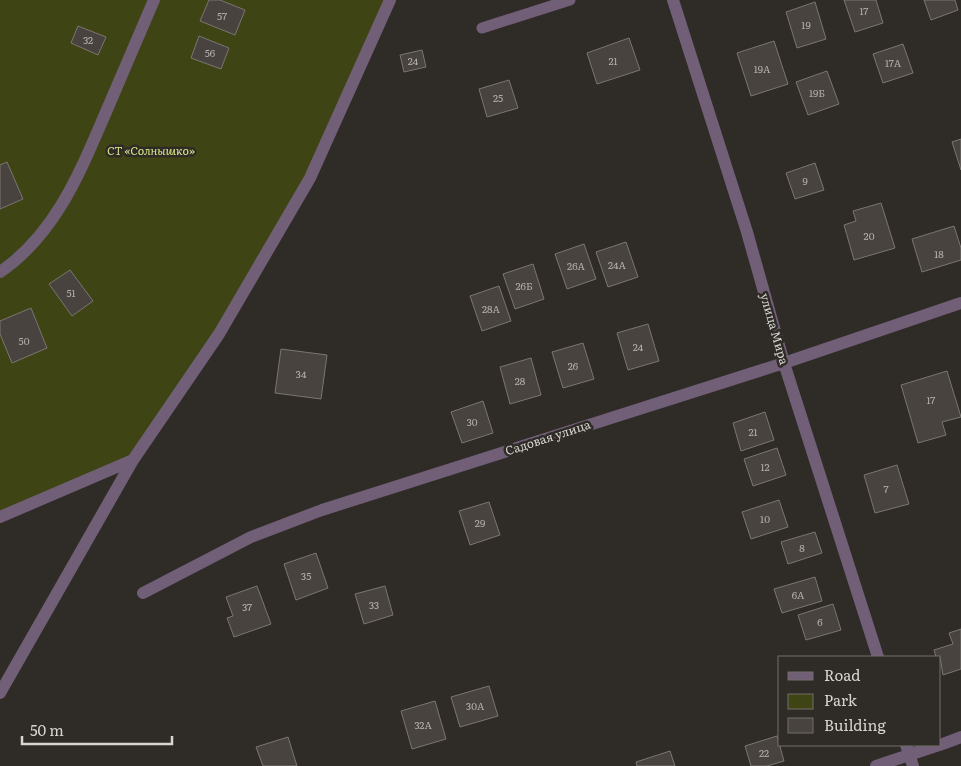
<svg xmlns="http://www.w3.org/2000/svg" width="961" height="766" viewBox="0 0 961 766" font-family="Literata,serif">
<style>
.green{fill:#3e4413}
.building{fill:#48433f;stroke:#7b7672}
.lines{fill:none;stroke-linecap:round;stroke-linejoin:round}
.service{stroke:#705f77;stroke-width:11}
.minor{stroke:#705f77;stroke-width:12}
.labels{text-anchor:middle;stroke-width:5;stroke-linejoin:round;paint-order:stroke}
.number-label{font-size:10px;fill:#b3b0ad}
.park-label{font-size:12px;font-style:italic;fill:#dae988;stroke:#2f2b27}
.street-label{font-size:12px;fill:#d7d5d2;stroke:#2f2b27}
</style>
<rect width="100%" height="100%" fill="#2f2b27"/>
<path class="green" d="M0,0H390L310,178L219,334L133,460L0,517Z"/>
<path class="building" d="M209,0H220L245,10L235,35L200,21Z
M844,0H876L883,23L855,32Z
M924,0H955L958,10L931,20Z
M815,2L826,39L797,48L786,12Z
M78,26L106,37L98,55L71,43Z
M199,36L229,48L221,69L191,58Z
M629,38L640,70L597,84L587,53Z
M774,41L788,84L751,96L737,53Z
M903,44L913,73L883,83L873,54Z
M422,50L426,67L404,72L400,55Z
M827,71L839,104L808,115L796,82Z
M509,80L518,108L487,117L479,89Z
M961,139V170L952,142Z
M7,162L23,199L0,209V165Z
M815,163L824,190L795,199L786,173Z
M881,203L895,248L854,260L844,225L856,221L853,211Z
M954,226L961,248V260L922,272L912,239Z
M626,242L638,277L608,287L596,252Z
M584,244L596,279L567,289L555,254Z
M533,264L544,299L515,309L503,274Z
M70,270L93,301L72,316L49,284Z
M499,286L511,321L482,331L470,296Z
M31,308L47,348L12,363L0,334V321Z
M648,324L659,361L628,370L617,333Z
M583,343L594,379L563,388L552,352Z
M281,349L327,355L321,399L275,393Z
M531,358L541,395L510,404L500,367Z
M947,371L961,417L942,422L946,435L918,443L901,385Z
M483,401L493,433L462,443L451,412Z
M765,412L774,440L741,451L733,423Z
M777,448L786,475L753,486L744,459Z
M897,465L909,504L875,513L864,475Z
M779,500L788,527L751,539L742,512Z
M489,502L500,535L470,545L459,511Z
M815,532L822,553L788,564L781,542Z
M316,553L328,588L296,600L284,564Z
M815,577L822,601L782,613L774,589Z
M257,586L271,624L234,637L227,618L233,616L226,597Z
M385,586L393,615L364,624L355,594Z
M833,604L841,630L806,640L798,615Z
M961,629V669L943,675L940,657H936L934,650L953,644L949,633Z
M489,686L498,716L460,727L451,697Z
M435,701L446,739L412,749L401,711Z
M777,736L784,761L767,766H751L745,746Z
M288,737L297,766H263L256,747Z
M670,751L675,766H637L636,762Z"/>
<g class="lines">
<path class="service" d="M482,28L570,0"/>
<path class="minor" d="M673,0L747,232L784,363L878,657
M0,272C56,234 80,172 106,112C122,75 138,37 154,0
M0,517L133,460L219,334L310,178L390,0
M143,593L251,537L322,510L784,363L961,303
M0,693L133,460
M906,745L913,766
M940,745L961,737
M876,766L939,745"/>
</g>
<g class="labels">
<g class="number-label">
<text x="864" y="15">17</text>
<text x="222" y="20">57</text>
<text x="806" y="29">19</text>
<text x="88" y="44">32</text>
<text x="210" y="57">56</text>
<text x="413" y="65">24</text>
<text x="613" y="65">21</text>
<text x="893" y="67">17А</text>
<text x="762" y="73">19А</text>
<text x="817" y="97">19Б</text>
<text x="498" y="102">25</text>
<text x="805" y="185">9</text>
<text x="869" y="240">20</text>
<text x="939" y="258">18</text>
<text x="617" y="269">24А</text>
<text x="576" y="270">26А</text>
<text x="524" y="290">26Б</text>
<text x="71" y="297">51</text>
<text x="491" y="313">28А</text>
<text x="24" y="345">50</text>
<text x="638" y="351">24</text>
<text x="573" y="370">26</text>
<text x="301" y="378">34</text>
<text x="520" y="385">28</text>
<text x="931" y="404">17</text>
<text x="472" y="426">30</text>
<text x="753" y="436">21</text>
<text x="765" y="471">12</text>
<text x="886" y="493">7</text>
<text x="765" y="523">10</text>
<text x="480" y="527">29</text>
<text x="802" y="552">8</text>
<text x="306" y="580">35</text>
<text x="798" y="599">6А</text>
<text x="374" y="609">33</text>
<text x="247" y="611">37</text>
<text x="820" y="626">6</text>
<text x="475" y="710">30А</text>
<text x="423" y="729">32А</text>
<text x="764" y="757">22</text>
</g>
<g class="park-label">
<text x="151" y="155">СТ «Солнышко»</text>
</g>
<g class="street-label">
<text transform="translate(774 329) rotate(74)" y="4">улица Мира</text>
<text transform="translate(548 438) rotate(-18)" y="4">Садовая улица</text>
</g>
</g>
<rect x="778" y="656" width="162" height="90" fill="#2f2b27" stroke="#726f6b"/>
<rect x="788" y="672" width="25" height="8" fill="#705f77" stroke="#726f6b"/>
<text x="824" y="681" font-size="15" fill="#d7d5d2">Road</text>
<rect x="788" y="694" width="25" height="15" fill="#3e4413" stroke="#726f6b"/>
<text x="824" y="706" font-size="15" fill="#d7d5d2">Park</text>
<rect x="788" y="718" width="25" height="15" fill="#48433f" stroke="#726f6b"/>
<text x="824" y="731" font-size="15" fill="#d7d5d2">Building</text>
<path d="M22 736v8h150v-8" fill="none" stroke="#d7d5d2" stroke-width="2.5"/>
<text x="30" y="736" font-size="15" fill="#d7d5d2" stroke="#2f2b27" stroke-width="4" paint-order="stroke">50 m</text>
</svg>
